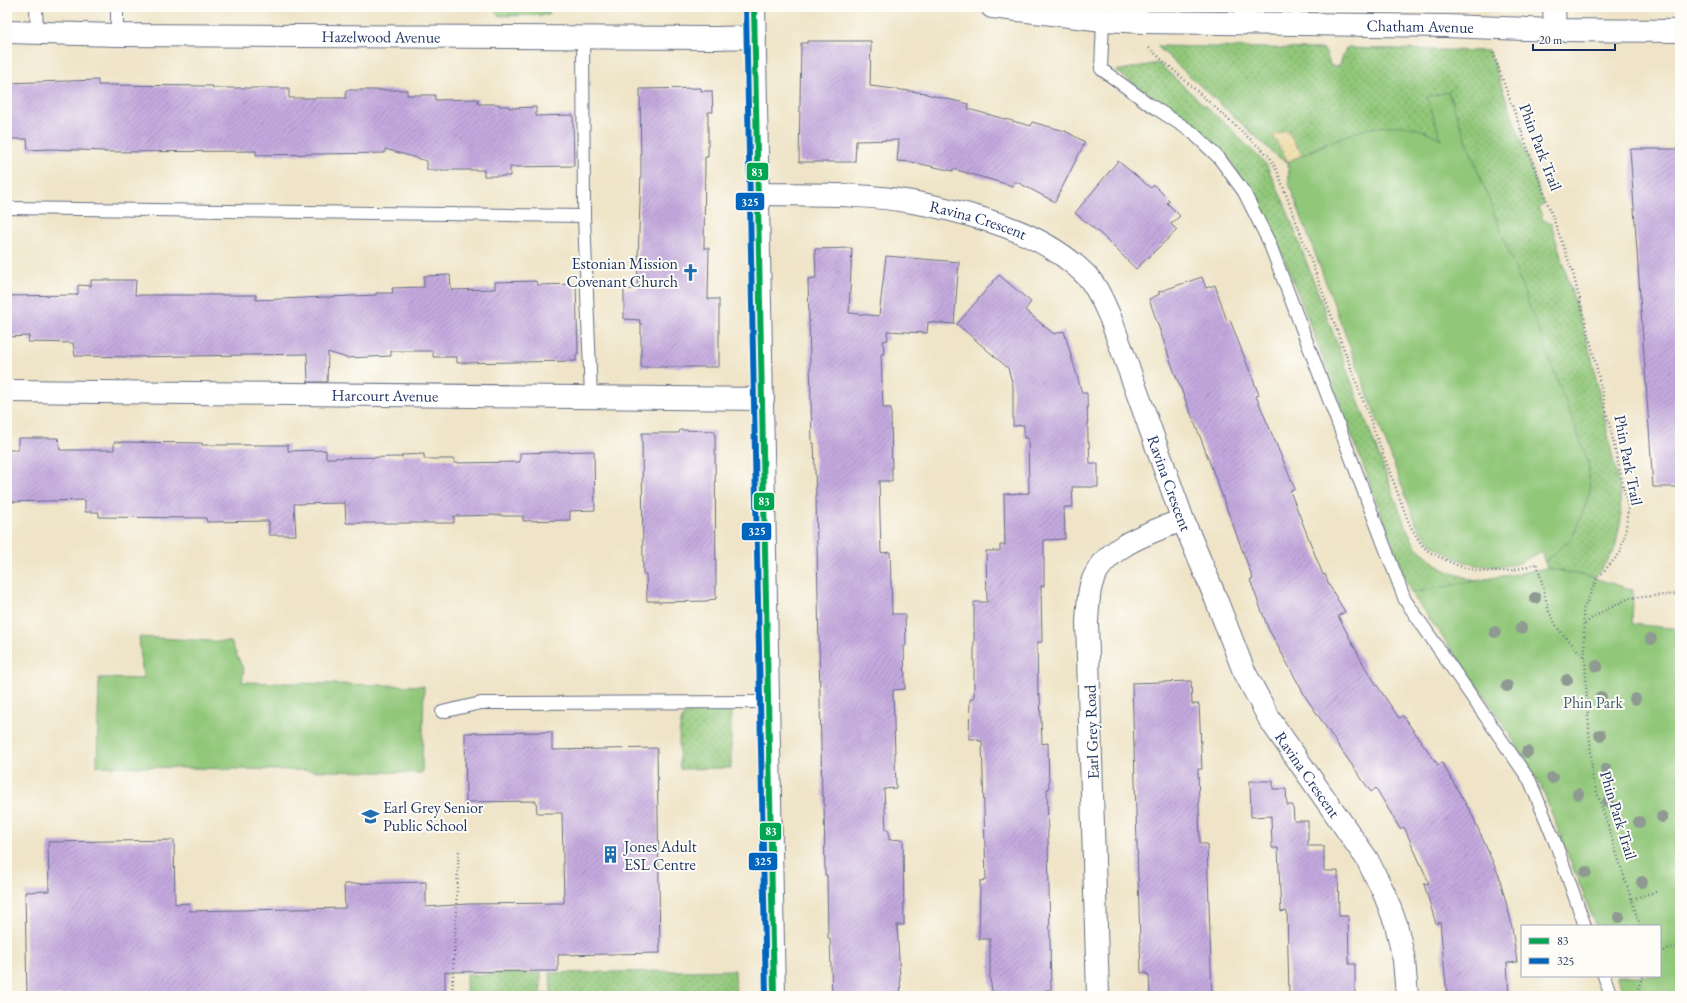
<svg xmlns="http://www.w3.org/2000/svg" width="1687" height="1003" viewBox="0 0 1687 1003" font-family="'EB Garamond',serif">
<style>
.grass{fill:url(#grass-dots);stroke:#567b6c}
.sand{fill:url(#sand-dots);stroke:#84847e}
.green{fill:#91c779;stroke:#567b6c}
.building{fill:url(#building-hatch)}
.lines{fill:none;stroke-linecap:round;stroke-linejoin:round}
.service-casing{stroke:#656e83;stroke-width:14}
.minor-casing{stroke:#656e83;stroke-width:24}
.tertiary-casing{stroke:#656e83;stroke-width:24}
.path{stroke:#656e83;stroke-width:2.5;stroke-dasharray:1 3;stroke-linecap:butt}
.service{stroke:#fff;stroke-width:12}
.minor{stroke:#fff;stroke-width:22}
.tertiary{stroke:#fff;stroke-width:22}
.bus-1-casing{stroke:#fdfcf7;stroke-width:9}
.bus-2-casing{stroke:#fdfcf7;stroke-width:9}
.bus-1{stroke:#00a651;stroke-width:6}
.bus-2{stroke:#0065bd;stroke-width:6}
.tree{fill:#8e9a92}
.labels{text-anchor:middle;stroke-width:4;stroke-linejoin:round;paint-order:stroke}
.street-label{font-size:16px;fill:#1b2f5e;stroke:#fdfcf7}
.poi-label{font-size:16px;fill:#1b2f5e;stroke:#fdfcf7;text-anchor:start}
.park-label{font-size:16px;fill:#3e5d66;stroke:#fdfcf7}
.line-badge{stroke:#fdfcf7;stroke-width:1.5}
.badge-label{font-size:11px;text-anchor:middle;font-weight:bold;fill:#fff}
</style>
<defs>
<pattern id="grass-dots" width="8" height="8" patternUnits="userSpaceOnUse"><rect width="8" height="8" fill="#91c779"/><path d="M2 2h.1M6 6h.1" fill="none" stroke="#76a266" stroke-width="1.8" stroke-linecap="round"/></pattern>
<pattern id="sand-dots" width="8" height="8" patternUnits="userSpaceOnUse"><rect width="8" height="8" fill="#eeda9e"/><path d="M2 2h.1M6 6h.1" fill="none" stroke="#ccbb8a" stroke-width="1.8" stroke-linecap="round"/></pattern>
<pattern id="building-hatch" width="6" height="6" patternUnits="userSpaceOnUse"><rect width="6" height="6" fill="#c4a9de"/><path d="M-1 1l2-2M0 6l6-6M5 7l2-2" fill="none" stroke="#9e8ab7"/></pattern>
</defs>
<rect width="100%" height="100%" fill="#fdfcf7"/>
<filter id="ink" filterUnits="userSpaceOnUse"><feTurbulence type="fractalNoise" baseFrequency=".025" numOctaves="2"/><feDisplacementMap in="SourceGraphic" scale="8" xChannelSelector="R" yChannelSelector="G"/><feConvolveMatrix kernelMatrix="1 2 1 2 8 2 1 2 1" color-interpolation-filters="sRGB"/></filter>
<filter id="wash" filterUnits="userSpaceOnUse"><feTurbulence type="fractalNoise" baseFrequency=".012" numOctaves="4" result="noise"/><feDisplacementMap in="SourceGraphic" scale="16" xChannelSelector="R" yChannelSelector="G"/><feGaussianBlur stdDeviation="0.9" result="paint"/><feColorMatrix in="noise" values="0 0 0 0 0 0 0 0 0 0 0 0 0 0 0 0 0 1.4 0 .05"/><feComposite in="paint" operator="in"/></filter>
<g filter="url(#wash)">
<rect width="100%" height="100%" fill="#efe4c7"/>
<path class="grass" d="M491,7H549V15L499,16Z
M1157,46L1324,49L1331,66L1339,67L1346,48L1489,51L1544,204L1539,208L1543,220L1551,223L1592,359L1620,492L1621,520L1614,552L1594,578L1583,602L1547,582V568L1545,562L1553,554L1588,461L1508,253L1441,139L1326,143L1302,155L1287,130L1273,136L1288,162L1278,157Z
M1158,63L1234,132L1266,164L1285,205L1405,525L1416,547L1443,569L1475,581L1534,571L1631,926H1596L1541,786L1502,722L1478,686L1411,593L1307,316L1274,234L1251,191L1222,150L1190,121L1158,101L1116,71Z
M731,709V768L680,769C680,757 675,718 688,712C700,707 718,710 731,709Z
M735,970L736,996H466V975L541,973V994L551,993L550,973Z"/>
<path class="sand" d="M1287,130L1302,155L1288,162L1273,136Z"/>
<path class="green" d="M1448,92L1588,461L1590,492L1581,517L1572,538L1545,562L1541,552L1517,564L1498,567L1474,565L1456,558L1434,546L1417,526L1289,184L1288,162C1336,140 1388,107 1441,139L1427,97Z
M1547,568L1594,578L1633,590L1632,624L1680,629V996H1625L1616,976H1660V926H1596L1541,786L1502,722L1478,686L1411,593Z
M139,637L231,642L244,671L242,682L424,686L422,773L97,766L99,678L143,679Z"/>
<g id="blocks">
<path class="building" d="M807,41H871L870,86L926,93V94L969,104L968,109L1031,126L1032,122L1065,131L1085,142L1055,202L1015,181L1013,186L953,169V171L912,162L897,161L899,140L856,141L855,162H799L801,43H807Z
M98,80V85L213,86V88H289V98H346V90H407V95H435V100L478,99V104H499V106H509V108L536,107V116L573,115L574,166L510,167V176H484V170H427V161L385,149V153L256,155V151L104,152V151L51,149L28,150L27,139H7V83Z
M701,88V91H712L713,112H708V157H705L704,248H709L708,299H719V367H641V323H639L640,320L624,319V289H637L641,173L640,89Z
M1630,149H1680V487H1653Z
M1118,161L1151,188L1154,185L1170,201L1167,203L1180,216L1171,224L1177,230L1136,269L1103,236L1075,213Z
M852,248L849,313L879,316L886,256L959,262L954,324L928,322L927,333L887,331L888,340L883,341L884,354H881L883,408H891L892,481H879L881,553L890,552L892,614H905L906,646H904L905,689L893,690L896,788L884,789L886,830H889V840L903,839L904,925H897L901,996H832L830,938H828L827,875H825L824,796H822L816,496L814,443H812L808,279L816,278L815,249Z
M450,275L451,289L452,290L495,289V282L536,281L537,285L576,284L578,354H576V361L457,363V357H433V351H391V356L347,358L328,352L327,382H308L307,354L134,357L75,356L73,343L28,342L29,336L7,337V296L76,295L78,294V285L91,286V280H136L135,295H256V300L376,295V293H393L392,288L424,287V276Z
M999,275L1031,302L1025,310L1054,334L1064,331L1082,393H1087L1088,442H1089L1090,464H1098V487H1072L1073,507H1064L1065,539L1044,540V586H1041L1042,642H1037L1038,695H1040L1042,744L1048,743L1049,789H1047L1051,990H1046V996H993L990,979V939H979L980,881L986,880L982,741H978V739H969L970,699H974V602H987L986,551H1000V545H1005L1004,494L1029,493L1028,438H1024V425L1013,426V386L1008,368L957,324Z
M1202,277L1206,288L1215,285L1227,321L1230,320L1259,395L1256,396L1295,489L1290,491L1323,575L1325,574L1329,585L1345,612L1338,616L1366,669L1399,718L1403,716L1438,765L1442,763L1468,808H1469L1499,876L1511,921L1517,962L1507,963L1509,996H1447L1440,922L1436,924L1424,884L1429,883L1404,827L1400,829L1376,788L1371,792L1342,751L1305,696L1268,628L1250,580L1253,579L1201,439L1175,374L1149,299L1160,294L1158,292Z
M680,430L715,431L716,599L708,600V601L658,602V601H647L646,574H643L642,433H679Z
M18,438H58L60,450H114V442L202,443V445H288V451L326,450V458L402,457V455L424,454V459H454V463L520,462V453L594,451L595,510L570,511V520L523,521V516H502V515L454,516V523H346L345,503L294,504L296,535H269V521L207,522L206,518L99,517V512H85V500L7,502V450H18Z
M1191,681L1192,704H1199L1202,769H1198L1200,844H1207L1212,996H1150L1149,975H1147V973H1141L1132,683Z
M552,732V750L657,748L660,953L558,955V971L445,972V996H27L25,892L49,891L48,842L174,840L175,904L189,903L190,911L345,908L344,884L426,882V907L468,904L564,903L562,813H537L536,801L466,802L465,733Z
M1250,781H1273V789H1286L1287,805H1293L1294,821H1308V846H1324V871H1338L1339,916H1348L1349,964H1355V996H1289L1287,911L1281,912L1278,848H1272L1271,816L1251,817Z"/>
</g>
</g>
<g filter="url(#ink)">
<use href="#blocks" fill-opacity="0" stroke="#656e83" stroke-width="1"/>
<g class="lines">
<defs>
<path id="service" d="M36,7L37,32
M117,7V35
M1103,20L1101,69L1149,104L1192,132L1219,158L1244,192L1269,242L1405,600L1530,781L1557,847L1585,926
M583,38L584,216L591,397
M7,208L584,216
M442,712L481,703L767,702
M1604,976L1611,996"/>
<g id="minor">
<path id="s1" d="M992,7L1103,20L1144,22L1445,26L1555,30L1680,31"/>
<path d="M1554,7L1555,30"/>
<path id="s2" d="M7,32L117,35L716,38L755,37"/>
<path id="s3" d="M758,194C809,195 861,193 912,202C936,206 960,212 983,219C1021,230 1057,246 1086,275C1097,286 1103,302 1110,317L1183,520L1214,594L1243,669L1270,720L1367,859L1384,893L1396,924L1404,960L1407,996"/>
<path id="s4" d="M7,391L763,399"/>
<path d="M1098,996L1087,622C1088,609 1088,597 1091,585C1103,546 1149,533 1183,520"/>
</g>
<path id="tertiary" d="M754,7L774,996"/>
</defs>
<use href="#service" class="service-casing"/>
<use href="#minor" class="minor-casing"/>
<use href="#tertiary" class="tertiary-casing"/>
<path class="path" d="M1149,48L1270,157L1278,173L1410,526C1415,533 1420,544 1426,549C1430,553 1437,556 1442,558C1473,575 1504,576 1537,563L1549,612L1559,630L1585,658
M1493,53L1573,273L1593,352L1628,507L1626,530L1620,553L1597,579L1583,610L1587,703L1593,780L1640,926
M1585,624L1593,617L1629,598L1680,594
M1632,899L1658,891
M1660,952L1680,946
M452,996L459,848
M1635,996L1643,976"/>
<use href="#service" class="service"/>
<use href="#minor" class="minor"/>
<use href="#tertiary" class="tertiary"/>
<defs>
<path id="bus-1" d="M754,7L774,996"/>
<path id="bus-2" d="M746,7L766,996"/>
</defs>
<use href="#bus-1" class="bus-1-casing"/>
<use href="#bus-2" class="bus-2-casing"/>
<use href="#bus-1" class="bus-1"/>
<use href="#bus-2" class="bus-2"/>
</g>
<g class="tree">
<circle cx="1535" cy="598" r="6"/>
<circle cx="1521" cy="628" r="6"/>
<circle cx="1495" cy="632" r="6"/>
<circle cx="1651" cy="639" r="6"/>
<circle cx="1597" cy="666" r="6"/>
<circle cx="1567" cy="680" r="6"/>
<circle cx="1507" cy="686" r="6"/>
<circle cx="1601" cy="697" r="6"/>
<circle cx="1635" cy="699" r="6"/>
<circle cx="1600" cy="735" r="6"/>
<circle cx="1527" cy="752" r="6"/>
<circle cx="1606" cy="769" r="6"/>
<circle cx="1552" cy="778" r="6"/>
<circle cx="1578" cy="794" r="6"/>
<circle cx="1608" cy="802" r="6"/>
<circle cx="1662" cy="817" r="6"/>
<circle cx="1639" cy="822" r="6"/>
<circle cx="1586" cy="872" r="6"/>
<circle cx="1642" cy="882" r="6"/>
<circle cx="1619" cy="917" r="6"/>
</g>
</g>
<defs>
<symbol id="church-bare" viewBox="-9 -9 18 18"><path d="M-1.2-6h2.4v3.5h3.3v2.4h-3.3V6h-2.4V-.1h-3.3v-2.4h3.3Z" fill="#1f6fb2" stroke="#fdfcf7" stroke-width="2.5" paint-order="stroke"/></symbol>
<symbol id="school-bare" viewBox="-9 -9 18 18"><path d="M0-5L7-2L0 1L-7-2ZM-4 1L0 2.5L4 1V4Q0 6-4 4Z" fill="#1f6fb2" stroke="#fdfcf7" stroke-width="2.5" paint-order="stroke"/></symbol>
<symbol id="building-bare" viewBox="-9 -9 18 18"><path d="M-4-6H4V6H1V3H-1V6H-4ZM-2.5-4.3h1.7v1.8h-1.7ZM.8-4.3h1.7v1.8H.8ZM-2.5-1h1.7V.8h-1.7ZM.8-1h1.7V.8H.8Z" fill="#1f6fb2" stroke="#fdfcf7" stroke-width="2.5" paint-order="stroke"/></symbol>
</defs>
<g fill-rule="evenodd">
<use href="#church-bare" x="678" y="260" width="25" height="25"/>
<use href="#school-bare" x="358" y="804" width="25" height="25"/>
<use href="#building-bare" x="598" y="842" width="25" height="25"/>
</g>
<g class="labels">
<g class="street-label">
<text dy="6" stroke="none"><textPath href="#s1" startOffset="429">Chatham Avenue</textPath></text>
<text dy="6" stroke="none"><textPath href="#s2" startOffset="374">Hazelwood Avenue</textPath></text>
<text transform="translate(1541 147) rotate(69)" y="6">Phin Park Trail</text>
<text dy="6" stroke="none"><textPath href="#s3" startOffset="223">Ravina Crescent</textPath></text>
<text dy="6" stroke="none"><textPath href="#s4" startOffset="378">Harcourt Avenue</textPath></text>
<text transform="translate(1629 460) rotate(79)" y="6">Phin Park Trail</text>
<text dy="6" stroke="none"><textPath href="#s3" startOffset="571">Ravina Crescent</textPath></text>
<text transform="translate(1091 732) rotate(-92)" y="6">Earl Grey Road</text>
<text dy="6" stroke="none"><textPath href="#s3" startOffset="895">Ravina Crescent</textPath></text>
<text transform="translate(1619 815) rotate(73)" y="6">Phin Park Trail</text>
</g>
<g class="poi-label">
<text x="678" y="269" text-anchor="end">Estonian Mission<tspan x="678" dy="18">Covenant Church</tspan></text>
<text x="383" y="813">Earl Grey Senior<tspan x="383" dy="18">Public School</tspan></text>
<text x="624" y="852">Jones Adult<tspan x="624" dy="18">ESL Centre</tspan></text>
</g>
<g class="park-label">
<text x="1593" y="708">Phin Park</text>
</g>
</g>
<g class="line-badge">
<rect x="746" y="162" width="23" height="19" rx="4" fill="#00a651"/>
<rect x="735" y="192" width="30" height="19" rx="4" fill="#0065bd"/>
<rect x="753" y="492" width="22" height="19" rx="4" fill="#00a651"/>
<rect x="741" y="522" width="31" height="19" rx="4" fill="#0065bd"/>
<rect x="759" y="822" width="23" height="19" rx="4" fill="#00a651"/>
<rect x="748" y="852" width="30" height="19" rx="4" fill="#0065bd"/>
</g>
<g class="badge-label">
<text x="757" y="176">83</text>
<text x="750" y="206">325</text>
<text x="764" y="505">83</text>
<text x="757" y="535">325</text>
<text x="771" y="835">83</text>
<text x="763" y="865">325</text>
</g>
<rect width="1687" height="1003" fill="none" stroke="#fdfcf7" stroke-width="24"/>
<rect x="1521" y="925" width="140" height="52" fill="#fdfcf7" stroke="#a3aaba"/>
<rect x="1529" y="938" width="20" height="6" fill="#00a651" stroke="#a3aaba"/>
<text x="1557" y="945" font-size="12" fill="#1b2f5e">83</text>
<rect x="1529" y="958" width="20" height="6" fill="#0065bd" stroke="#a3aaba"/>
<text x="1557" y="965" font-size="12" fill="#1b2f5e">325</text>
<path d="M1533 44v6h82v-6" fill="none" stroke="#1b2f5e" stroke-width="2"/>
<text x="1539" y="44" font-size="12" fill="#1b2f5e" stroke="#fdfcf7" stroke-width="3" paint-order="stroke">20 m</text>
</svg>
